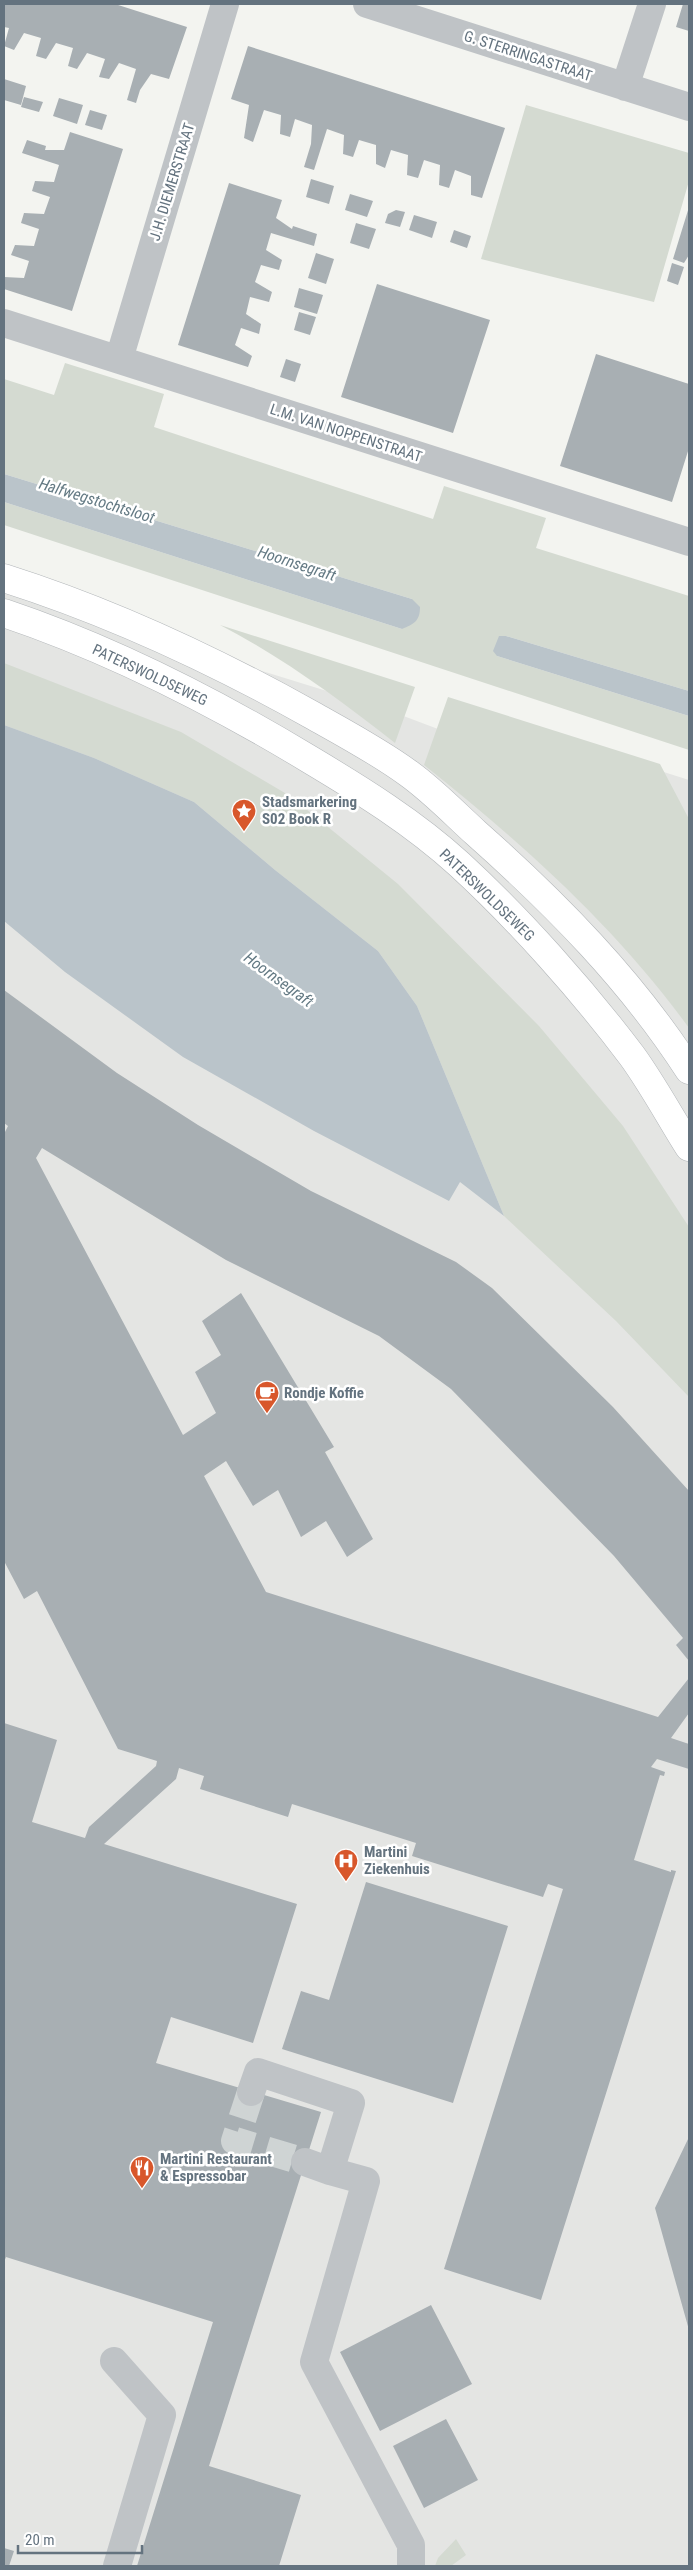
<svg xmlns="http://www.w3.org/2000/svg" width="693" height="2570" viewBox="0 0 693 2570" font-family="'Roboto Condensed',sans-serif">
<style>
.built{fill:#e4e5e3}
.green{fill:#d4dad1}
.water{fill:#bac4ca}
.building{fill:#a8afb3}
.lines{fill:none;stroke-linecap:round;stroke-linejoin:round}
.minor-tunnel{stroke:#cfd4d4;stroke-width:28;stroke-dasharray:28 14;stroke-linecap:butt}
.major-casing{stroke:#b2b6b9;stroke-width:29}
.minor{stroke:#bfc3c6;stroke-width:28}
.major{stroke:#fff;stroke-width:28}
.labels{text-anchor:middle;stroke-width:5;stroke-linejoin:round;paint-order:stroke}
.street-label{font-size:15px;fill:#64737f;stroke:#fff}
.poi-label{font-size:15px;font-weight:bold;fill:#64737f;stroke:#fff;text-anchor:start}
.water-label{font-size:16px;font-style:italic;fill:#647a84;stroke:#fff}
</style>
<rect width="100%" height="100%" fill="#f3f4f0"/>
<path class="built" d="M4,591L385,709L483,746L493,718L689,780V2566H4Z"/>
<path class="green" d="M526,105L689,153V181L654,302L481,259Z
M65,363L164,394L154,427L433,519L444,486L546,518L536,548L689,596V691L506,636L497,656L689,716V750L4,525V502L402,629L412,599L4,474V379L54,395Z
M220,625L415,687L395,743C340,700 282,657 220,625Z
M4,663L181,732L290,796L398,884L539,1026L623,1126L689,1227V1397L616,1321L504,1216L417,1006L378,951L275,870L194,802L94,758L4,725Z
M448,697L660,764L689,819V1028C615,926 522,843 424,765Z
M456,2539L466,2555L451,2566H435L438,2558Z"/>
<path class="water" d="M4,474L412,599L420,607C420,621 414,624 402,629L4,502Z
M499,636H506L689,691V716L497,656L493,651Z
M4,725L94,758L194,802L275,870L378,951L417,1006L504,1216L460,1182L449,1201L314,1131L183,1057L65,972L4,921Z"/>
<path class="building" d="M4,4H115L187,27L169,79L151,74L140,90L136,103L127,100L136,69L119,63L109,79L99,77L105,59L87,53L77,69L68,66L73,48L56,43L46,59L36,56L41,38L24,33L14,50L4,46L9,28L4,27Z
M683,4H689V31L676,27Z
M248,46L505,128L482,198L471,195V176L455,170L449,188L439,185L440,165L424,160L418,178L407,175L408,155L391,150L385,168L376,164V145L359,140L353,157L343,154L344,135L327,129L314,170L304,167L311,144L312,125L295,119L290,137L280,134L281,115L264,110L253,142L244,138L249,105L231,99Z
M4,79L26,86L21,105L4,100Z
M24,97L43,102L39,112L21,107Z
M59,98L83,105L77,124L53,116Z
M90,110L107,115L102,130L85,125Z
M70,132L123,149L72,311L4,289V277L24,278L29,261L11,255L15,245L34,246L39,229L21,223L24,213L44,214L50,197L32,191L35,181L54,182L59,165L22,153L27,140L46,146L45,150H64Z
M311,179L334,186L329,204L306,197Z
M229,183L282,200L276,218L292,229L293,226L317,234L314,246L271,233L266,250L282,260L279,270L261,265L255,282L272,292L269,302L250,297L246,314L261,324L259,334L241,328L235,345L252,356L248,367L178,345Z
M350,194L373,201L367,217L345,210Z
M689,207V255L684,263L673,259Z
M396,210L405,212L400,227L385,223L388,214Z
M414,215L437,222L432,238L409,230Z
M356,223L376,229L369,249L350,243Z
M454,230L471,236L467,248L450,242Z
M316,253L334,259L326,284L308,278Z
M672,263L684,267L678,285L667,281Z
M377,284L490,320L453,433L341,397Z
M299,288L323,295L317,314L294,307Z
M299,312L316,317L310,335L294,330Z
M596,354L689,384V448L672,502L560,466Z
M286,359L301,364L295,382L280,377Z
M4,990L117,1073L198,1125L311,1191L456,1262L492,1288L613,1407L689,1491V1661L676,1645L683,1638L614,1556L451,1389L379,1336L226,1260L42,1148L36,1158L183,1435L216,1413L195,1372L221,1355L202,1321L241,1293L334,1447L325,1452L373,1539L347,1557L326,1521L301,1537L278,1490L253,1506L226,1461L204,1476L266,1592L658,1717L689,1678V1713L671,1738L689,1744V1769L657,1759L651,1767L665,1772L664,1776L660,1775L634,1860L671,1872V1870L676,1871L541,2300L444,2269L563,1889L548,1884L543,1897L412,1856L416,1843L292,1804L288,1817L200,1789L204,1776L179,1768L176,1779L104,1844L297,1904L253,2043L171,2017L156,2063L321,2112L209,2466L301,2495L279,2566H137L213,2322L6,2257L4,2262V1723L57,1740L32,1822L85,1838L89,1827L156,1766L157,1761L118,1749L37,1591L24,1599L4,1561V1134L8,1126L4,1123Z
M366,1882L508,1926L453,2103L282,2049L301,1991L329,2000Z
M689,2137V2330L655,2208Z
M431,2305L472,2384L380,2431L340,2352Z
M446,2419L478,2480L424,2508L393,2446Z
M4,2548L14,2551L9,2566H4Z"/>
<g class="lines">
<path class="minor-tunnel" d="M251,2092L235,2141L305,2162"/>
<defs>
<path id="major" d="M4,578C111,612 214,660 312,715C344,733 378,751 408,773C432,790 454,813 476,833C556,904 631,980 689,1070
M4,613C111,649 213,701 309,759C361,790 414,823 459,864C519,919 583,991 632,1056C653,1085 670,1117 689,1147"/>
</defs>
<use href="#major" class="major-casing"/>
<path class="minor" d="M367,4L689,107
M625,87L652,4
M4,323L689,542
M119,359L225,4
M251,2092L258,2072L351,2103L330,2171L305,2162
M330,2171L366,2181L314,2362L411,2545V2566
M114,2361L162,2415L117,2566"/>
<use href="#major" class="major"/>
</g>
<defs>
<symbol id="sight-pin" viewBox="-11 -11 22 30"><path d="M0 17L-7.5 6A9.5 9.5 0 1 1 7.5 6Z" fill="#d8572b" stroke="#fff"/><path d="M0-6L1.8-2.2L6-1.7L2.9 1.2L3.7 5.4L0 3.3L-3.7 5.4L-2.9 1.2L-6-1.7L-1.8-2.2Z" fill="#fff"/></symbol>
<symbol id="cafe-pin" viewBox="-11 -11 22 30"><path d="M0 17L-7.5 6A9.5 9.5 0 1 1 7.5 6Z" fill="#d8572b" stroke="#fff"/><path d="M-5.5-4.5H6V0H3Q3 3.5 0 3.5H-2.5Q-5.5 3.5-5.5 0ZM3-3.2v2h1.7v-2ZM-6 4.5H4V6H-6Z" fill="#fff"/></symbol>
<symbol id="hospital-pin" viewBox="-11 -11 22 30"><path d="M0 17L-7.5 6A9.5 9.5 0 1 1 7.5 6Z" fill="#d8572b" stroke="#fff"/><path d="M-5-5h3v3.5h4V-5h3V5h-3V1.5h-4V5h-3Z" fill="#fff"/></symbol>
<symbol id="restaurant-pin" viewBox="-11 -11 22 30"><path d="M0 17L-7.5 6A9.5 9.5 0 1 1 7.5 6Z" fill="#d8572b" stroke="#fff"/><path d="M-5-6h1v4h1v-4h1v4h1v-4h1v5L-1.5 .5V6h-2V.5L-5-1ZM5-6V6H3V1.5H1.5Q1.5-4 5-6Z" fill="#fff"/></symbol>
</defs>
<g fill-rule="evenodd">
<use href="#sight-pin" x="230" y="797" width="28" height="38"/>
<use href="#cafe-pin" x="253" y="1379" width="28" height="38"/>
<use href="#hospital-pin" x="332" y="1847" width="28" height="38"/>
<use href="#restaurant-pin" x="128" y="2154" width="28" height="38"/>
</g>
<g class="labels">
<g class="street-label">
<text transform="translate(528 56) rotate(18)" y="5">G. STERRINGASTRAAT</text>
<text transform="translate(172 182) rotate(-73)" y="5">J.H. DIEMERSTRAAT</text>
<text transform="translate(346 433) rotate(18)" y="5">L.M. VAN NOPPENSTRAAT</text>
<text transform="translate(150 675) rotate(25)" y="5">PATERSWOLDSEWEG</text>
<text transform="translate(487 895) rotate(44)" y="5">PATERSWOLDSEWEG</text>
</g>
<g class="poi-label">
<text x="262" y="807">Stadsmarkering<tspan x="262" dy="17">S02 Book R</tspan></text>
<text x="284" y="1398">Rondje Koffie</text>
<text x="364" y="1857">Martini<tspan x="364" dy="17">Ziekenhuis</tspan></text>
<text x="160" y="2164">Martini Restaurant<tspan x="160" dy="17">&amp; Espressobar</tspan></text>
</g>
<g class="water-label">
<text transform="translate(97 500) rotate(17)" y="6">Halfwegstochtsloot</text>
<text transform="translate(297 563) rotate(18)" y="6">Hoornsegraft</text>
<text transform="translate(279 979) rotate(36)" y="6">Hoornsegraft</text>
</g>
</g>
<rect width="693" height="2570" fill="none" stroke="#64737f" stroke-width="10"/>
<path d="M18 2545v8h124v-8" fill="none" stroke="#64737f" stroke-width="2.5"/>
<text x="25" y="2545" font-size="15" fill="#64737f" stroke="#ffffff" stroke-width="4" paint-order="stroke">20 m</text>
</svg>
